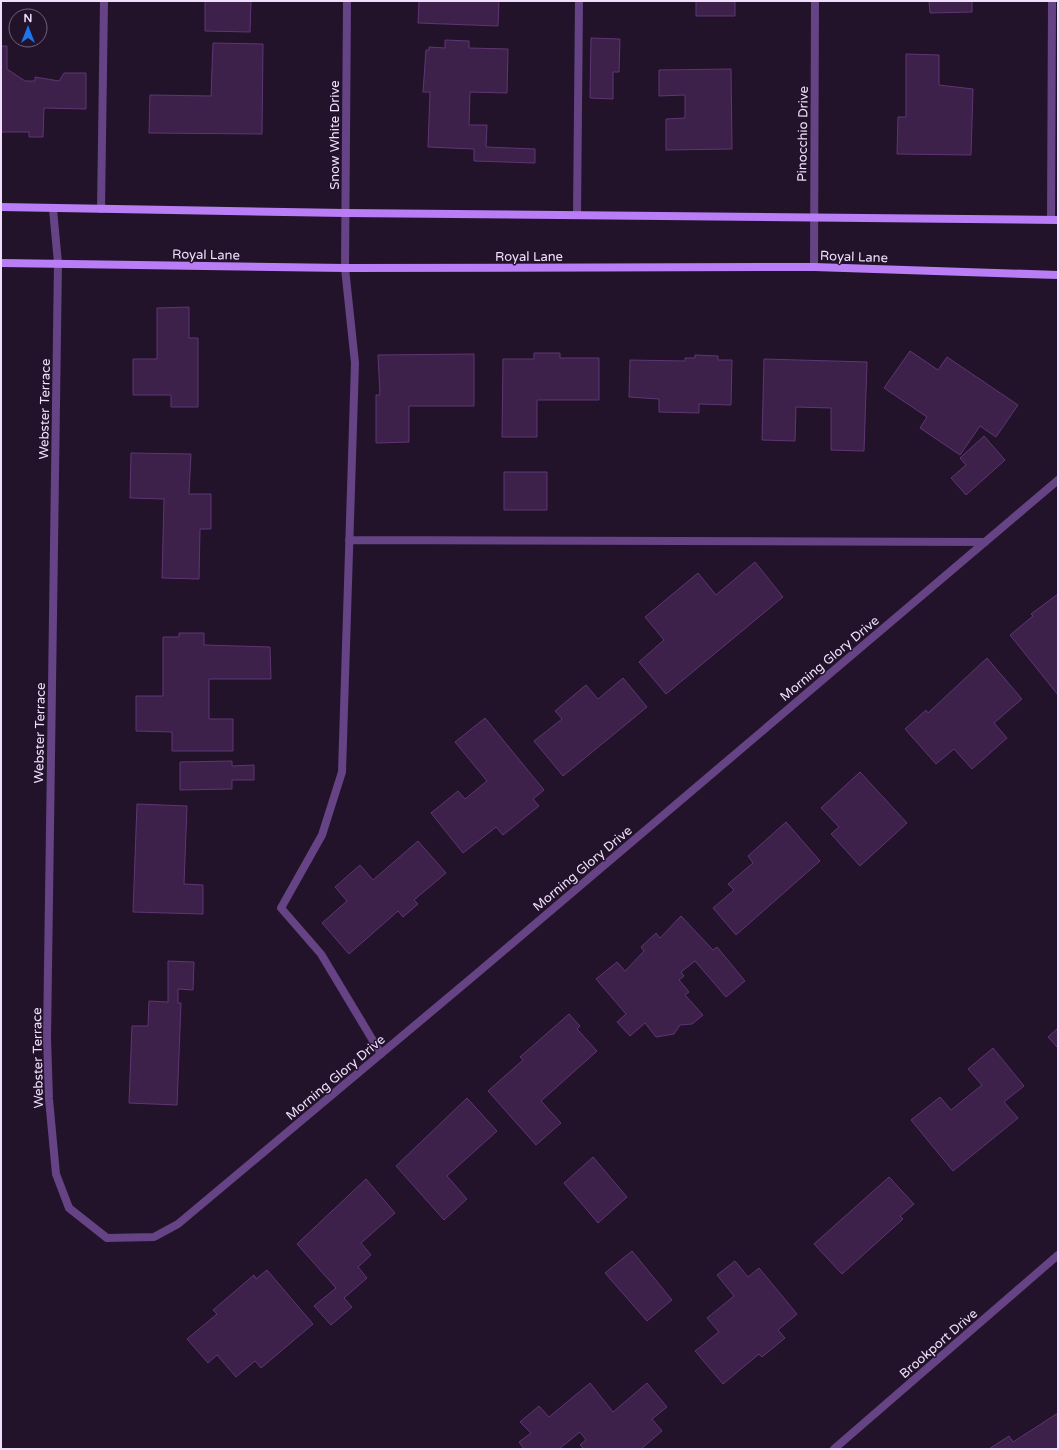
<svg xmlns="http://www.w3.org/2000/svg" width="1059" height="1450" viewBox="0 0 1059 1450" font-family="'Varela Round',sans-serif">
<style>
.building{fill:#3d214a;stroke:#5f3574}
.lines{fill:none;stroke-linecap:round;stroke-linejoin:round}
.lane{stroke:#654385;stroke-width:8}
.street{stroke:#654385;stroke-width:8}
.secondary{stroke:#b97ef5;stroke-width:8}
.labels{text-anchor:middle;stroke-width:3;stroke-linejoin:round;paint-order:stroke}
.street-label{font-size:13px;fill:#f0dffc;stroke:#22132a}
</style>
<rect width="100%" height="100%" fill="#22132a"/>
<path class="building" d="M205,1H251L250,32L205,31Z
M419,1H499L498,26L418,23Z
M696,1H735V16H696Z
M929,1H972V12L930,13Z
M591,38L620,39L619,72H613V99L590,98Z
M445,40L469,41V48L508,49L507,93L470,92L469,125H487L486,147L535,149V163L474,161V149L428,147L430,92H423L426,50H429V47L445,48Z
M213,43L263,44L262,134L149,133L150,95L211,96Z
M1,46H7V69L25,81H35V77L59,81L64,73H86V109L44,108L43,137H29V132H1Z
M906,54L939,55V85L973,89L971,155L897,154L898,117H906Z
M731,69L732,149L666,150V119L685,118V95L659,96V70Z
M189,307V338H198V407H171V395H133V359H157V308Z
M910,351L938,370L947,357L1018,405L996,437L980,426L960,455L920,428L927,417L884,388Z
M534,353H560V358H599V400H537V437H502L503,359H534Z
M474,354V406H409V442L376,443V395H380L378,355Z
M695,355L718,356V360H732L731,405L699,404V413L659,412V399L629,397L630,360L685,361V358H695Z
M764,359L867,362L864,451L831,450V408L796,407L795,441L762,440Z
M984,436L1005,460L966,495L951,478L966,465L960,458Z
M131,453L191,454L189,494H211V529H200L199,579L162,578L164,499L130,498Z
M504,472H547V510H504Z
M755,562L783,597L666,694L639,662L664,640L645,617L698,573L716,595Z
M1058,594V695L1010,635L1033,616L1031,614Z
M179,633H204V645L270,647L271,679H209V719H233V751H172V732L136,731V696H163V637H179Z
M987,658L1022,699L994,723L1007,738L972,769L954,749L936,764L905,729L926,710L928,713Z
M623,678L647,707L563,776L534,741L562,719L555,711L586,685L598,699Z
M485,718L544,790L533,799L539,806L503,835L496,827L463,853L431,813L458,791L465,799L487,781L455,742Z
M232,761V766L254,765V780H232V789L180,790V762Z
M860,772L907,823L860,866L831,834L839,827L821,808Z
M137,804L187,806L184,884L203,885V914L133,912Z
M786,822L820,861L736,935L713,908L734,890L728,884L753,863L748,856Z
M418,841L446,873L414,900L418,904L403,917L398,911L349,954L322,923L347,901L335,887L360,865L373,880Z
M681,916L713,950L717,947L745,981L726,997L695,961L681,972L684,976L679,980L689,992L685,995L703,1015L692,1024L680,1025L674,1034L656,1037L645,1023L630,1036L617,1022L626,1014L596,979L617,962L625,971L644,951L641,947L656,933L660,938Z
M168,961L194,962L193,990L178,989V1003H181L177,1105L129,1103L132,1026H148L149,1001L168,1002Z
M569,1014L580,1026L577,1029L597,1051L541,1101L561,1123L536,1145L488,1091L523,1060L520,1057Z
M1058,1028V1048L1048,1037Z
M993,1048L1024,1086L1004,1102L1018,1118L953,1171L911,1120L940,1097L951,1110L982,1085L968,1069Z
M467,1098L497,1131L447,1176L467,1199L444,1220L396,1166Z
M593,1157L627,1197L598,1223L564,1183Z
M889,1177L914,1204L900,1216L903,1219L842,1274L814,1244Z
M366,1179L395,1213L361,1243L371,1255L358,1267L367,1278L344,1298L352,1307L331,1325L314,1306L336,1288L297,1244Z
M632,1251L672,1300L647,1321L605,1273Z
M735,1261L748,1277L759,1268L797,1314L778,1330L785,1338L762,1357L759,1354L723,1384L695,1351L719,1332L707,1318L734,1296L717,1275Z
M267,1270L313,1324L261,1368L255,1361L236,1377L217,1355L208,1363L187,1339L217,1314L213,1310L254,1275L256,1279Z
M590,1383L613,1412L647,1383L667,1407L652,1419L662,1431L641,1449H584L580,1445L586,1440L580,1432L559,1449H524L519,1442L531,1433L520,1422L539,1406L549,1417Z
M1058,1413V1449H989L1009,1436L1013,1442Z"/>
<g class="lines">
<path class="lane" d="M101,209L104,1
M577,215L579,1
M1051,219L1052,1
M345,268L355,363L342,772L322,835L281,908L321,954L381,1054
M349,540L985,542"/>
<path class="street" d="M53,209L58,263L47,1039L49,1099L56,1174L69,1208L107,1238L154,1237L178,1224L475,975L1058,480
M814,267L815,1
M345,268L347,1
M834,1449L1058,1255"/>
<path class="secondary" d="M1,207L345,213L1058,220
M1,263L345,268L814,267L1058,275"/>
</g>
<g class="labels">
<g class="street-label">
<text transform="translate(802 134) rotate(-89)" y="5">Pinocchio Drive</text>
<text transform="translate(334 135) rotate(-90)" y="5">Snow White Drive</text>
<text transform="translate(206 254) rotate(1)" y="5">Royal Lane</text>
<text x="529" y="261">Royal Lane</text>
<text transform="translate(854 256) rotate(2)" y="5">Royal Lane</text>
<text transform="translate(44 409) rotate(-89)" y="5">Webster Terrace</text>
<text transform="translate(829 658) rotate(-40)" y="5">Morning Glory Drive</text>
<text transform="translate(39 733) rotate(-89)" y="5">Webster Terrace</text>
<text transform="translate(582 868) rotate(-40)" y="5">Morning Glory Drive</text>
<text transform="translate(37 1058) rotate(-91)" y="5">Webster Terrace</text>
<text transform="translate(335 1077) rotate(-40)" y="5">Morning Glory Drive</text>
<text transform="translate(938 1343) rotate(-41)" y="5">Brookport Drive</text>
</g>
</g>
<rect width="1059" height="1450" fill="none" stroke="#f0dffc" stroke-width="4"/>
<g transform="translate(28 28)"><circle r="19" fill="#22132a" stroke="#74657e"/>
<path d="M0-3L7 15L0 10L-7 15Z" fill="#1b75ed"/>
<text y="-6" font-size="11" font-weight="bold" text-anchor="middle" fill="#f0dffc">N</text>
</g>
</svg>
